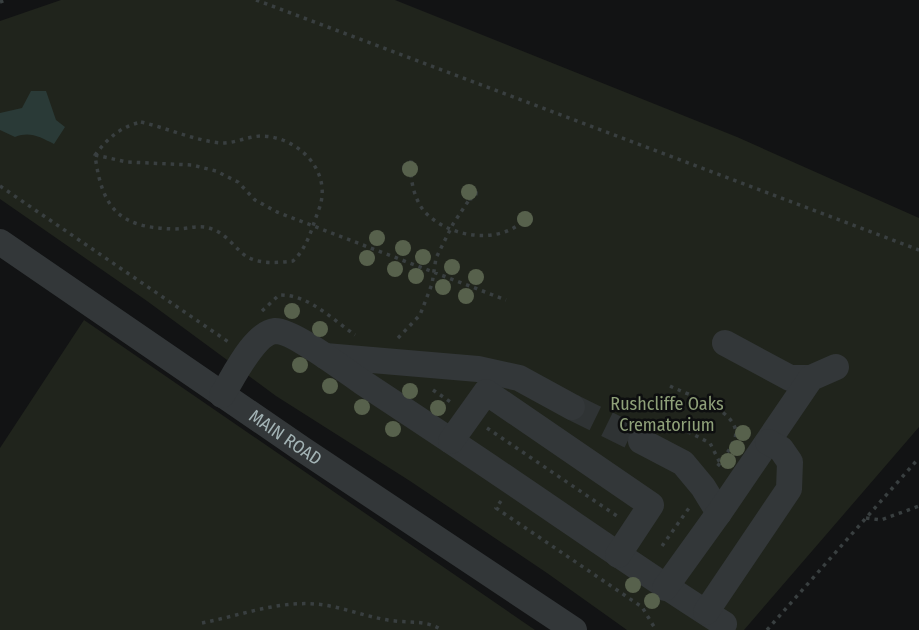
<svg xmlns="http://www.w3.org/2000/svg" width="919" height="630" viewBox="0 0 919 630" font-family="'Fira Sans Condensed',sans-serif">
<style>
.green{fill:#20241c}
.water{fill:#2a3a37}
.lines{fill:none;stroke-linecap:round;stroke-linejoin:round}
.minor-tunnel{stroke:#2f3334;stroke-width:26;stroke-dasharray:26 13;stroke-linecap:butt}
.path{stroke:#393f40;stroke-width:3.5;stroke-dasharray:3.5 5;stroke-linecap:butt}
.minor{stroke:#333739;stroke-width:26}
.tree{fill:#57614c}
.labels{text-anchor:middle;stroke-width:5;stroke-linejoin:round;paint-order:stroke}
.park-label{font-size:18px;fill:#8fa179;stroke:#0d0e0f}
.street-label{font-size:18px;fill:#a3b3b5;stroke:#0d0e0f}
</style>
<rect width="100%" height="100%" fill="#121314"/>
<path class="green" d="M61,0H395L737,137L919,218V427L744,630H627L547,573L410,481L276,396L147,301L0,199V21Z
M84,320L535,630H0V448Z"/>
<path class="water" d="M31,91H46L56,120L65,127L54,144C40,137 30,131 15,137L0,130V113L22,108Z"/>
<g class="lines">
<path class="minor-tunnel" d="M572,407L641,441"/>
<path class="path" d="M256,0L919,250
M0,2L6,0
M141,122C167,128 193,140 220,143C234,144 248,136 262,136C299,137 333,172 319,209C312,227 308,247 293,261C276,263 254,265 241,252C232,244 224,233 212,229C200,224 188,229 175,229C119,228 102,209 95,155C108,138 120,127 141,122Z
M95,155L127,162L192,165L216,171L238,182L255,200L277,212L506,300
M404 168a6 6 0 1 1 12 0a6 6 0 1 1-12 0Z
M411,174C412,187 416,201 424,211C446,236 494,245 521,223
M0,186L230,343
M464 193a6 6 0 1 1 12 0a6 6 0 1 1-12 0Z
M519 219a6 6 0 1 1 12 0a6 6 0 1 1-12 0Z
M262,311L279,295C308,294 332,319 355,335
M398,338L420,315L432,284L436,258L453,224L469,200
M670,386C688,395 743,412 735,438C731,448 724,458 717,467
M433,390L452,403
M665,420L710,443L720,463
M487,428L617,516
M501,501L496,508L642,607L656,630
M866,518L881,520L919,506
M662,546L689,508
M202,623C238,616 277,601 315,604C342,606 367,618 395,621C412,623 426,620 442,630
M767,630L919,458"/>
<g class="minor">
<path id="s1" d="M0,242L302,449L574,630"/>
<path d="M725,343L790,378H811"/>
<path d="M325,356L478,369L519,378L572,407"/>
<path d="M222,395C233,378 254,333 275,331C292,330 346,371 362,382C412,415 462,448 512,482C583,530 652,579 724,624"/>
<path d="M451,441L486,392L651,505L618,555"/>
<path d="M641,441L683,463L703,487L719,513"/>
<path d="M665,588L719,513L811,378L836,367"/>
<path d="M706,612L789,489L790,462L781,449L768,442"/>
</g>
</g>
<g class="tree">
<circle cx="410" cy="169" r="8"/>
<circle cx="469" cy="192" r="8"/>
<circle cx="525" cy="219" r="8"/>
<circle cx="377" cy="238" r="8"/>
<circle cx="403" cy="248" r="8"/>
<circle cx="423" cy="257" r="8"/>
<circle cx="367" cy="258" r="8"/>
<circle cx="452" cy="267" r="8"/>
<circle cx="395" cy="269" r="8"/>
<circle cx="416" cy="276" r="8"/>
<circle cx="476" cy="277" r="8"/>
<circle cx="443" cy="287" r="8"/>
<circle cx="466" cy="296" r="8"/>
<circle cx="292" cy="311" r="8"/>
<circle cx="320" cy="329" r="8"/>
<circle cx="300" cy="365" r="8"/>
<circle cx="330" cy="386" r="8"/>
<circle cx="410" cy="391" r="8"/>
<circle cx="362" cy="407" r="8"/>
<circle cx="438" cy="408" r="8"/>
<circle cx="393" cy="429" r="8"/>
<circle cx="743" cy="433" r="8"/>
<circle cx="737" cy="448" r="8"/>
<circle cx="728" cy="461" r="8"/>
<circle cx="633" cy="585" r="8"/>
<circle cx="652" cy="601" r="8"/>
</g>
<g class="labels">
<g class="park-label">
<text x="667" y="410">Rushcliffe Oaks<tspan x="667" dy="21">Crematorium</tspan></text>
</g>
<g class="street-label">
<text dy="6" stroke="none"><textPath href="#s1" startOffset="346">MAIN ROAD</textPath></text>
</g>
</g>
</svg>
